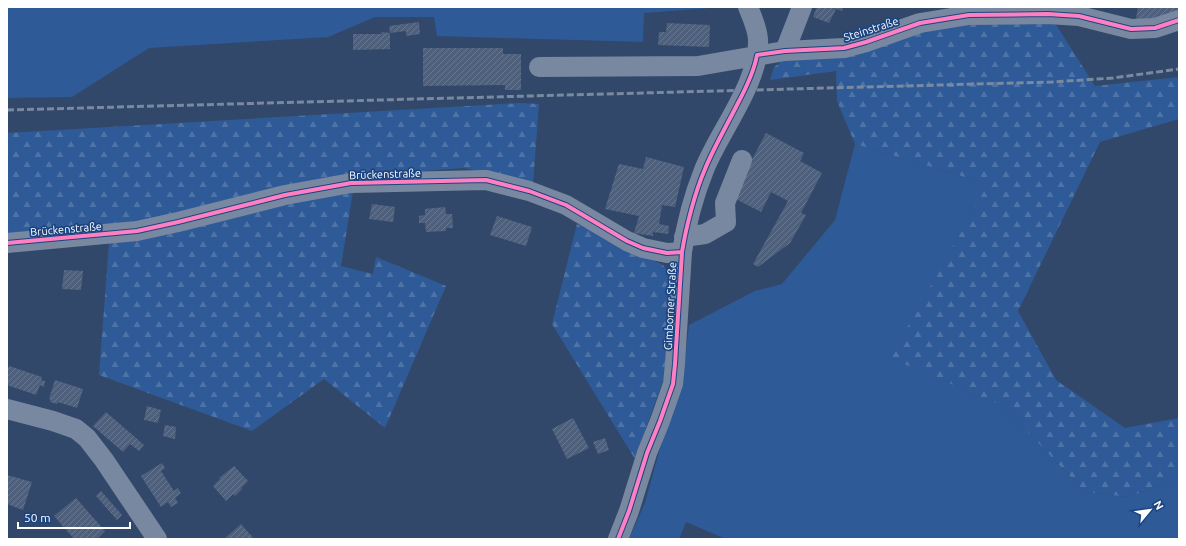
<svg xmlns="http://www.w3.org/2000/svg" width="1186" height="546" viewBox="0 0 1186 546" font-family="Ubuntu,sans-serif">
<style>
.green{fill:#2f5a98}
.forest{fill:url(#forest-firs)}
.building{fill:url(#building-hatch)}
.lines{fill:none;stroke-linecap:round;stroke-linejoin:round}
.minor{stroke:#7888a0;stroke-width:20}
.rail{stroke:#7989a0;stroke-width:3;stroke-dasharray:7 3;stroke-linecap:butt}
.cycleway-casing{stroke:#1b4481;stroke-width:6}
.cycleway{stroke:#ff80c0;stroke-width:4}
.labels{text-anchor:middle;stroke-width:3.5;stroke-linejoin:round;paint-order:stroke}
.street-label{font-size:11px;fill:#fff;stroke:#1b4481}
</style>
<defs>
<pattern id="forest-firs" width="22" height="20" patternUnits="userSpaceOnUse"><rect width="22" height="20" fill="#2f5a98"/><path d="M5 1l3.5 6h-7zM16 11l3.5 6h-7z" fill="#4e73a7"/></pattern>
<pattern id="building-hatch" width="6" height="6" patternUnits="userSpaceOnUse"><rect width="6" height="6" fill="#4e607c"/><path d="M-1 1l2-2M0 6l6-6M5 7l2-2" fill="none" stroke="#697890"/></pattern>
</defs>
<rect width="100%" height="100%" fill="#32486a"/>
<path class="green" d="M7,7H723L644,13L643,42L437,36L434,17H375L328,37L149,48L72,97L7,98Z
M855,144L988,184L891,358L1003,406L1085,492L1128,497L1179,478V539H726L686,522L679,539H629L645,503L664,434L682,388L689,325L755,291L782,284L835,220Z"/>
<path class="forest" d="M1053,20L1095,86L1179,77V119L1100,142L1018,311L1056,380L1125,428L1179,418V478L1128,497L1085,492L1003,406L890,358L988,184L855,144L837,101L836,71L770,80L774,67L789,56L940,22Z
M520,103L539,104L533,184L502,176L464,168L354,176L353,191L341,266L373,274L376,257L446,286L385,428L324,379L252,431L99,375L109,243L7,235V133Z
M577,224L663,265L672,277L665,375L635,459L552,324Z"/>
<path class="building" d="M817,7H843L842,11L836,9L829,23L813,17Z
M1138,7H1179V17L1135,25Z
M419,22L420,34L406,36V31L390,33L389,26Z
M667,23L710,25L709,47L658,45L659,32H666Z
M382,32L390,33V49L353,50V34H381Z
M423,48H503V54H521V90H505V85L423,86Z
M766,133L804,153L800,161L822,173L801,213L806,215L790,243L758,267L753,264L788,201L771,192L761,212L732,197Z
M646,157L684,167L675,207L662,205L659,224L669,226L668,234L653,232V236L634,233L639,216L605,209L619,164L643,169Z
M372,204L395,207L393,222L369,219Z
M445,207L446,214H452L453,228H446V231L426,232L425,223H419V216L425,215V209Z
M497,216L532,227L526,246L490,235Z
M64,270L83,271L81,290L62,289Z
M9,366L42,377L41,380L45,381L44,387L40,385L36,395L7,385V372Z
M55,380L83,389L77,408L58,402L57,404L50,402L51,400L49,399Z
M147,406L161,410L158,423L144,420Z
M106,412L144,445L139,451L130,444L123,452L93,426Z
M573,418L589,448L567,459L552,429Z
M165,425L176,427L175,439L163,436Z
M605,438L609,450L598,454L593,442Z
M162,463L165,468L161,471L174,491L178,488L181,493L175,498L178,503L171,507L168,502L161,507L141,476Z
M234,466L248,481L241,488L242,489L235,496L233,494L226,501L213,486L220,479L219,478Z
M7,475L32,482L23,510L7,504Z
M101,491L122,515L117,520L96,496Z
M76,498L105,531L97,539H74L54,516Z
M241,524L254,539H224Z"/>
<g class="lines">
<path class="minor" d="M785,51L802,7
M539,67L698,66L785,51L844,48L866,42L920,23L969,15L1048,14L1079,16L1131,29L1155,28L1179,20
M684,237L705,234L726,222L725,203L742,160
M7,243L137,231L178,222L285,195L351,183L486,180L529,191L566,205L627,241L643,248L667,253L682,252
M7,409L53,421L76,429L87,438L104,460L157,539
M618,539L629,511L647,453L660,421L673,384L675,364L682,252C686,225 694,195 704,170C720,130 760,82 758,39C757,27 752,17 748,7"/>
<path class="rail" d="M7,110L1052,82L1113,78L1179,69"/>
<defs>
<path id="cycleway" d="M7,243L137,231L178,222L285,195L351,183L486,180L529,191L566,205L627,241L643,248L667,253L682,252
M618,539L629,511L647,453L660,421L673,384L675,364L682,252C686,227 695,192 705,169C714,147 727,125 738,103C746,88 754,72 757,55L785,51L844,48L866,42L920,23L969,15L1048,14L1079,16L1131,29L1155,28L1179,20"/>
</defs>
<use href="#cycleway" class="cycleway-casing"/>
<use href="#cycleway" class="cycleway"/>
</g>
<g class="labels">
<g class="street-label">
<text transform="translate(871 29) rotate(-18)" y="4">Steinstraße</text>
<text transform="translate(385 174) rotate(-2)" y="4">Brückenstraße</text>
<text transform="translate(66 229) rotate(-5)" y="4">Brückenstraße</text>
<text transform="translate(670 306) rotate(-87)" y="4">Gimborner Straße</text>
</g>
</g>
<rect width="1186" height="546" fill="none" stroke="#ffffff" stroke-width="16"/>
<g transform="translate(1150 510) rotate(61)" stroke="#1b4481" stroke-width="3" paint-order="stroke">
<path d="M0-3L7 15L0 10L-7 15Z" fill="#ffffff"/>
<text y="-6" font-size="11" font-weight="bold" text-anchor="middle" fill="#ffffff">N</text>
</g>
<path d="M18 522v6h112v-6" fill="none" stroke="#ffffff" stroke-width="2"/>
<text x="24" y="522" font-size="12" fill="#ffffff" stroke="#1b4481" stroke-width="3" paint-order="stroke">50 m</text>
</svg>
